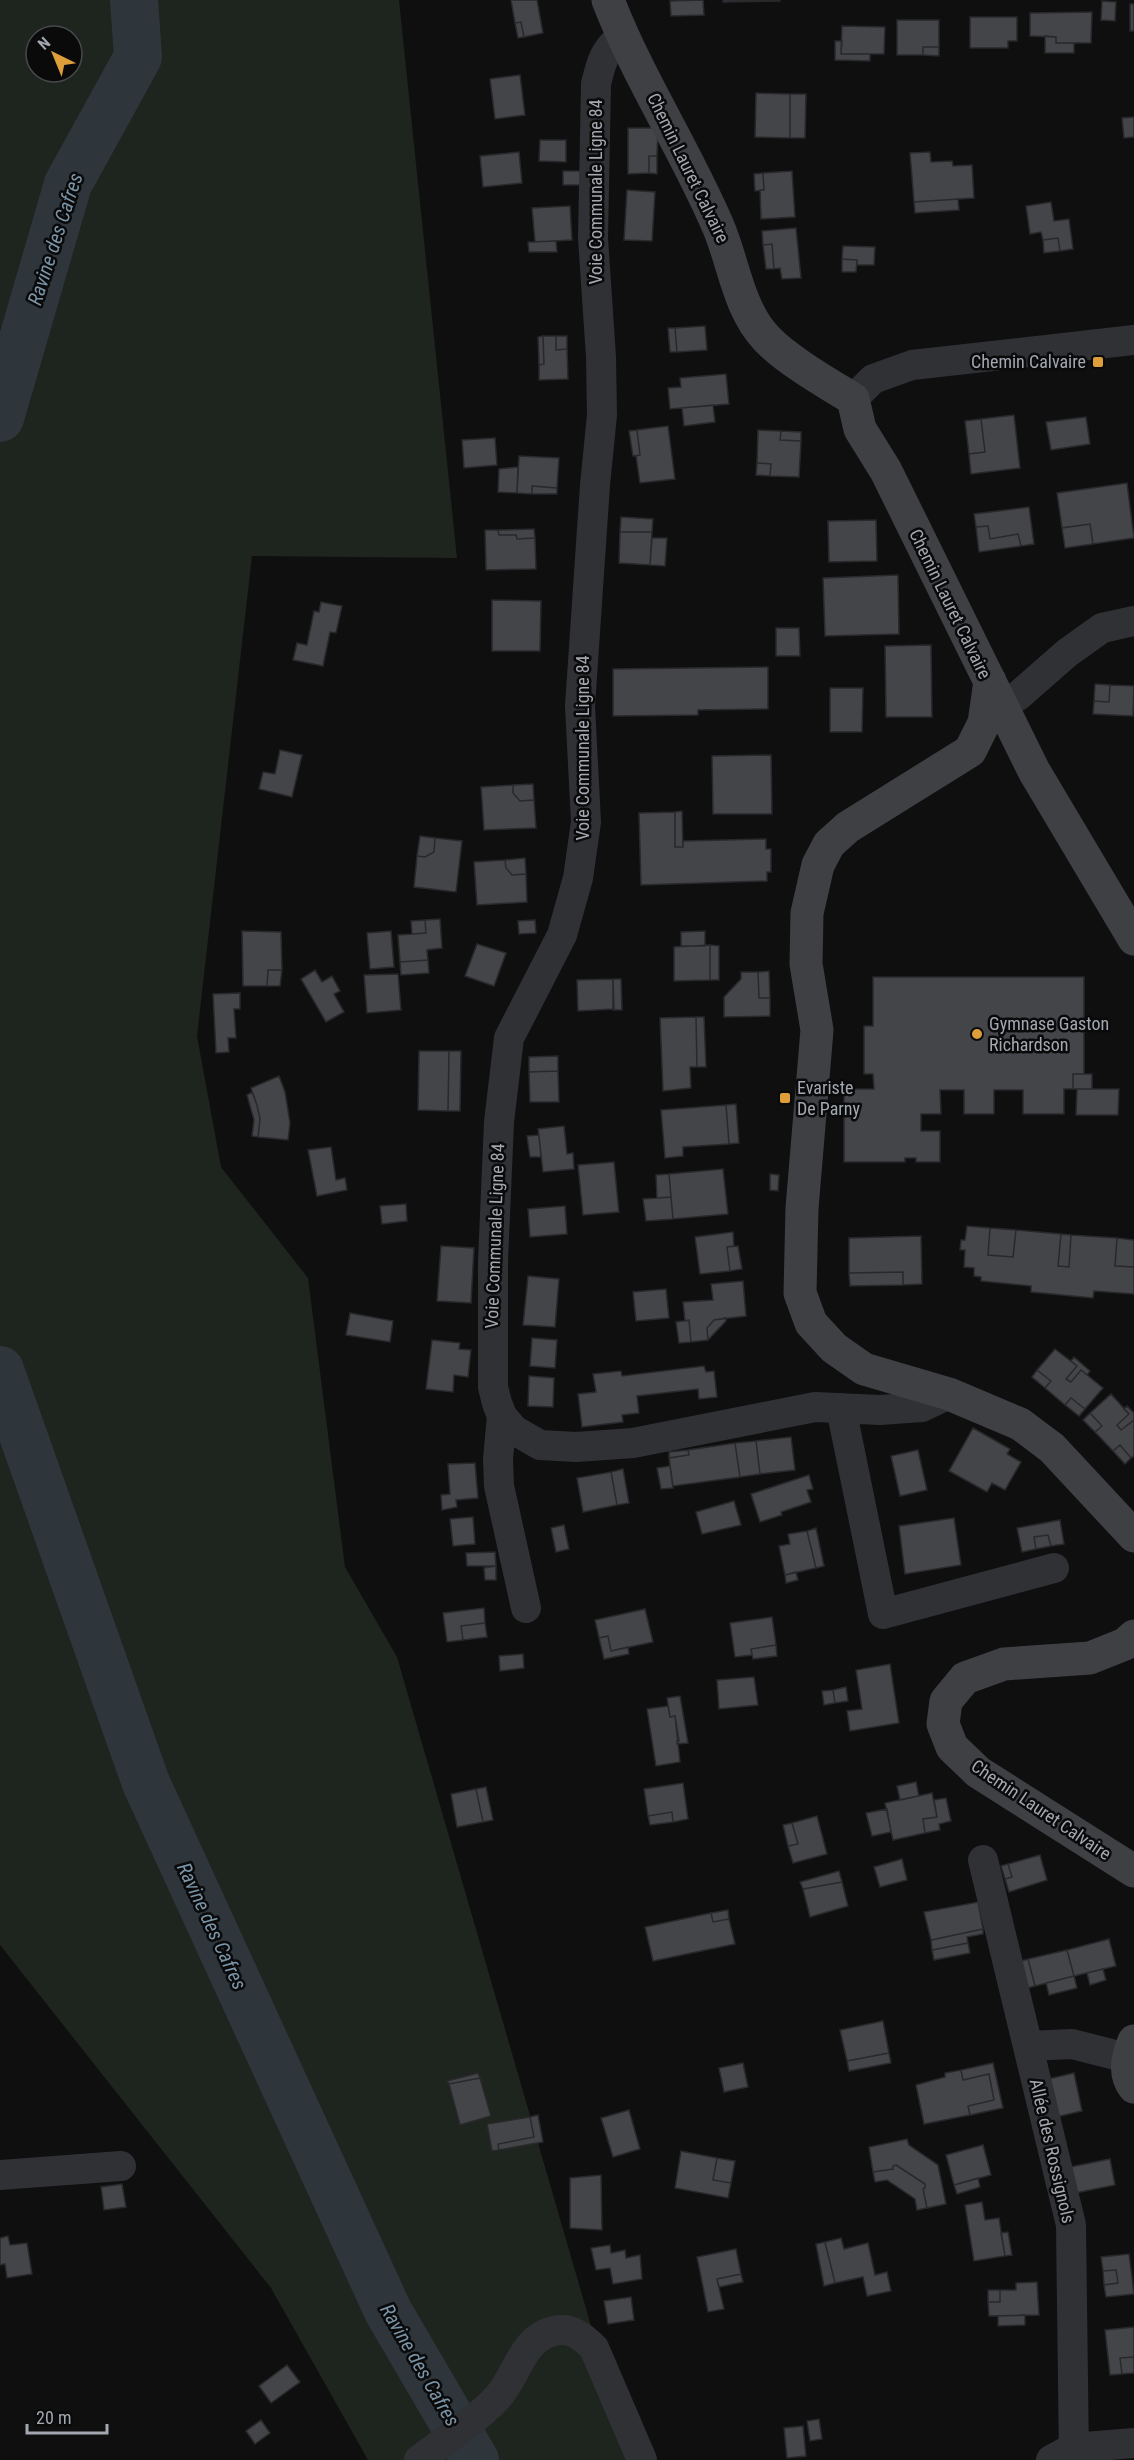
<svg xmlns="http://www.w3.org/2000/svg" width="1134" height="2460" viewBox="0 0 1134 2460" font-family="'Roboto Condensed',sans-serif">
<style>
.green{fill:#1e241e;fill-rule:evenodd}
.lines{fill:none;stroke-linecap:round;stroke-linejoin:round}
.river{stroke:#2e363b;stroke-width:48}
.building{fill:#434548;stroke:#29292c;stroke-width:1.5}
.street{stroke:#303135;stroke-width:30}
.secondary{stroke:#3f4044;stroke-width:33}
.poi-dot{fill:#de9e39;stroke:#0a0a0b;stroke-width:2}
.labels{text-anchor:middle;stroke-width:5;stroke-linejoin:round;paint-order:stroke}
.street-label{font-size:18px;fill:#a2a7b0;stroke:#0a0a0b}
.poi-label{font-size:18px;fill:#a2a7b0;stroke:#0a0a0b;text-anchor:start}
.water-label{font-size:20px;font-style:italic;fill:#7b95a8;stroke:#0a0a0b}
</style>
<rect width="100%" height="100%" fill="#0f0f10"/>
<path class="green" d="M0,0H399L457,558L252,556L197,1036L221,1167L308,1278L345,1567L397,1657L630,2460H368L271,2288L0,1945ZM36,36H72V72H36Z"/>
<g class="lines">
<path class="river" d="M0,418L68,184L138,57L134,0
M0,1370L146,1783L388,2311L475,2460"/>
</g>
<path class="building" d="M511,0H537L543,33L524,37L521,22L515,23Z
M703,0L704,15L671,16L670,1Z
M723,0H780V1L723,2Z
M1102,1L1116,2L1115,21L1101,20Z
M1130,4H1134V31H1130Z
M1092,12L1091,43H1056V37L1030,36V13Z
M970,17H1017V41H1008V48H970Z
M897,20H939V47H923V55H897Z
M521,22L524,37L518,38L515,23Z
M842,26L885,27L884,54H841Z
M1045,36L1056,37V43H1074V53H1045Z
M835,41H842L841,54H870V61L835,60Z
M923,47H939V56L923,55Z
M520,75L525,115L495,119L490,79Z
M756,93L790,94V138L755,137Z
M790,94H806L805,138H790Z
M1134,117V137L1124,138L1122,118Z
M628,128H658L657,156H649V173L628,174Z
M540,140H566V162L539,161Z
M519,152L522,183L483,187L480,156Z
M930,152L931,162L952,161L953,166L972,165L974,198L914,202L910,153Z
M649,156H657V174L649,173Z
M563,171H580L581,185H563Z
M792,171L795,217L761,219L760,190H764L763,173Z
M763,173L764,190L755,191L754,174Z
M627,190L655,192L652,241L624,240Z
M958,199L959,210L915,213L914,202Z
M1051,202L1054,221L1069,219L1073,249L1060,251L1058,238L1043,240L1041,232L1030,234L1026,206Z
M570,206L572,240L535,242L532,208Z
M796,228L801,278L782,279L780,268L774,269L772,244L763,245L762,231Z
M1058,238L1060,251L1044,253L1043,240Z
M556,241L557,252H529L528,242Z
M772,244L774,269H766L763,245Z
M843,246L875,247L874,265H857V260L842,259Z
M842,259L857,260L856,272H842Z
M705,326L707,350L677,352L675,328Z
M668,328H675L677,352H670Z
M543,336H556V350L567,349L568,379L539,380V365L544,364Z
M543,336L544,364L539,365L538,337Z
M556,336H567V349L556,350Z
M726,374L729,404L670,409L668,388L681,387L680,378Z
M713,405L715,422L684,426L682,408Z
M1014,415L1020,468L971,474L969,454L985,452L981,419Z
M1086,417L1090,444L1051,450L1046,422Z
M981,419L985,452L969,454L965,421Z
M668,426L675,479L640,483L636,456L640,455L637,430Z
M637,430L640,455L633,456L629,431Z
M758,430L781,431L780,440L801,441L799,477L770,476L771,464L757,463Z
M781,431L801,432V441L780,440Z
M495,438L497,465L464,468L462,440Z
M519,456L559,458L557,488L532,486V494L517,493Z
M757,463L771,464L770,476L756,475Z
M518,467L517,493L498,492L499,469Z
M1127,483L1134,538L1093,544L1090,524L1062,528L1057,493Z
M532,486L557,488V494H532Z
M1029,507L1034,544L1021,546L1018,534L990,539L988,526L976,527L974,514Z
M621,517L653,519L652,532H620Z
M876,520L877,561L829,562L828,521Z
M1090,524L1093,544L1065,548L1062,528Z
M988,526L990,539L1018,534L1021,546L979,552L976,527Z
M534,529L535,538L517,539L516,535H499L498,530Z
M485,530H498L499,535H516L517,539L535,538L536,569L486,570Z
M620,532H652L650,565L619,563Z
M652,538H667L665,566L650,565Z
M898,575L899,634L825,636L823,578Z
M492,600L541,601L540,651H492Z
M321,602L342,606L336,633L330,632L323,666L293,660L297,643L307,645L314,611L319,612Z
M776,628H799L800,656H776Z
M931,645L932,717H886L885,646Z
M768,667V709L698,710V715L613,716V669Z
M1095,684L1110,685L1109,702L1094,701Z
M1110,685L1134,686L1133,716L1093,714L1094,701L1109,702Z
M830,688H863L862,732H830Z
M280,750L302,755L292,797L259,789L263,772L275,774Z
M771,755L772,814H713L712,756Z
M533,784L534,800L520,801L513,793V785Z
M513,785V793L520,801L534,800L536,828L484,830L481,787Z
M682,811L683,847H675V812Z
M675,812V847H683V841L766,839V849H771V872H767V881L641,885L639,813Z
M420,836L435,838L434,852L425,857L417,856Z
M435,838L462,841L456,892L414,887L417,856L425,857L434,852Z
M525,858L526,874L512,875L506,868L505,860Z
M505,860L506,868L512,875L526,874L527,902L477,905L474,862Z
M440,919L442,948L427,950L428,960L400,962L398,935L426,933L425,920Z
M425,920L426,933L412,934L411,921Z
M535,920L536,933L519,934L518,921Z
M242,931L281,932L282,970H268L267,986H243Z
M391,931L394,967L370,969L367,933Z
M705,931V946H681V932Z
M477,944L506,953L494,986L465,976Z
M710,945V980L674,981V947Z
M710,945L719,946V980H710Z
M428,960L429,973L401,975L400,962Z
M268,970H282L280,986H267Z
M315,970L322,982L332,976L340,991L334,994L344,1012L326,1022L301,979Z
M769,971L770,998H759L758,972Z
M741,972H758L759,998H770V1016L724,1017V997L741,979Z
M398,974L401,1010L367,1013L364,975Z
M873,977H1084V1074H1073V1089H1064V1114H1023V1090H994V1114H964V1090H940L941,1114H921V1131H940V1162H916V1158H905V1162H844V1089H874L873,1074H864V1026H873Z
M613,979H621L622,1010H613Z
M613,979L614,1009L578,1011L577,980Z
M240,993V1009H234L236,1038H228L229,1052L216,1053L213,994Z
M696,1017H704L706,1067H697Z
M696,1017L697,1067H690L691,1088L663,1091L660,1018Z
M419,1051H449L448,1111L418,1110Z
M449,1051H461L460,1111H448Z
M558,1056V1071L529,1072V1057Z
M558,1071L559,1102H530L529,1072Z
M1073,1074H1092V1089H1073Z
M279,1076L285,1092L290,1123L288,1140L258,1137L260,1119L257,1105L251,1088Z
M1077,1089H1119L1118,1115H1076Z
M252,1092L257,1105L260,1119L258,1137L252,1136L254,1120L247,1095Z
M736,1104L739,1143L729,1144L726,1105Z
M726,1105L729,1144L683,1147V1156L665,1158L661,1110Z
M564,1126L567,1154L573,1153L574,1169L543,1172L538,1129Z
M539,1135L541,1157H530L527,1136Z
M331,1147L336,1180L345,1178L347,1190L317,1196L308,1150Z
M614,1162L619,1212L583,1215L578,1165Z
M723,1169L728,1214L673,1219L669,1174Z
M669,1174L671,1197L657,1198L656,1175Z
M770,1174L779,1175L778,1191L770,1190Z
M671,1197L673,1219L646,1221L643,1199Z
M406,1204L407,1221L382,1224L380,1206Z
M565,1206L567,1234L530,1237L528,1209Z
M967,1226L990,1228L988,1255L1013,1257L1016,1230L1061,1234L1058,1266L1069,1267L1071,1235L1117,1238L1115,1266L1134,1267V1294L1094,1291L1093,1298L1031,1292V1286L981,1281V1277L974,1276V1268L964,1267L965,1250H960L961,1240H965Z
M990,1228L1016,1230L1013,1257L988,1255Z
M733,1232L734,1246L727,1247L730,1271L700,1274L695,1237Z
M1061,1234L1071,1235L1069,1267L1058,1266Z
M921,1236L922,1284L903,1285V1272L849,1273V1238Z
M1117,1238L1134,1240V1267L1115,1266Z
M441,1246L474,1248L471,1303L437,1301Z
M738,1246L742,1269L730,1271L727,1247Z
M903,1272V1285L850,1286L849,1273Z
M528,1276L559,1279L555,1327L523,1325Z
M743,1281L746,1316L714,1320L707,1328L708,1340L691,1342L689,1320L685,1321L683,1302L713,1300L711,1284Z
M666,1289L669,1318L636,1321L633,1292Z
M350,1313L393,1321L390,1342L346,1335Z
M726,1318V1321L708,1340L707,1328L714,1320Z
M689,1320L691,1342L679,1343L676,1322Z
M532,1338L557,1340L555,1368L530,1366Z
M432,1340L460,1343L459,1349L471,1350L468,1377L454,1375L453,1392L426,1389Z
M1055,1349L1077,1366L1066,1379L1071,1382L1081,1370L1103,1388L1085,1409L1071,1398L1065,1405L1045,1388L1051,1381L1037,1370Z
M1074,1357L1090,1371L1087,1375L1081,1370L1071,1382L1066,1379L1077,1366L1071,1361Z
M704,1366L706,1372L714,1371L717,1397L699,1399L698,1389L637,1396L639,1413L622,1415L623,1422L582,1427L578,1394L596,1392L593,1374L621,1371L622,1376Z
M1037,1370L1051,1381L1045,1388L1032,1377Z
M529,1376L554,1378L553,1407L528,1406Z
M1111,1394L1129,1414L1117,1425L1121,1430L1134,1420V1456L1131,1458L1120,1445L1113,1451L1095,1432L1102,1426L1090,1413Z
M1071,1398L1085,1409L1079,1416L1065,1405Z
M1127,1406L1134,1413V1420L1121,1430L1117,1425L1129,1414L1124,1409Z
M1090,1413L1102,1426L1095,1432L1083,1420Z
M973,1428L1010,1449L1007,1454L1021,1462L1005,1490L992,1483L987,1492L949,1471Z
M791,1437L795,1470L760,1474L756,1441Z
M756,1441L760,1474L740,1477L735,1443Z
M735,1443L740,1477L673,1486L669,1458L689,1455L688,1450Z
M1120,1445L1131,1458L1125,1464L1113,1451Z
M688,1450L689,1455L669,1458V1452Z
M918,1450L927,1490L900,1496L891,1456Z
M475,1463L478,1498L456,1500L457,1507L442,1510L441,1495L450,1494L448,1464Z
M670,1466L673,1488L661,1489L657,1468Z
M623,1469L629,1503L617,1505L611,1472Z
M611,1472L617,1505L583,1512L577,1478Z
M809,1475L813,1489L807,1490L811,1502L781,1512L782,1515L760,1522L751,1494Z
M734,1501L741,1525L702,1534L696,1512Z
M473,1517L475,1544L453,1546L450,1519Z
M954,1518L961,1565L905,1574L899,1526Z
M1060,1520L1064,1544L1051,1546L1048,1535L1034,1537L1036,1549L1022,1552L1017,1528Z
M564,1525L569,1549L556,1552L551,1528Z
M816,1528L824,1566L816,1568L807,1531Z
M807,1531L816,1568L785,1575L779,1546L790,1544L788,1534Z
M1048,1535L1051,1546L1036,1549L1034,1537Z
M495,1552L496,1566H467L466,1553Z
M496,1566V1580H485L484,1568Z
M796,1572L798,1580L786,1583L785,1575Z
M484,1608L485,1623L461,1626L463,1640L447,1642L443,1613Z
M645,1609L653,1642L611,1651L608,1636L599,1638L595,1620Z
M772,1617L776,1645L751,1649L752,1655L735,1657L730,1623Z
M485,1623L487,1637L463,1640L461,1626Z
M608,1636L611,1651L628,1647L629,1654L604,1659L599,1638Z
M776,1645L777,1656L753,1659L751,1649Z
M523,1654L524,1668L500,1671L499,1656Z
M890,1664L899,1723L850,1731L847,1711L862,1709L856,1670Z
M754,1677L758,1705L719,1709L717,1680Z
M846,1687L848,1701L835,1703L833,1690Z
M833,1690L835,1703L824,1705L822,1691Z
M680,1696L688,1743L677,1744V1741H679L675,1716L670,1717L667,1698Z
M668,1706L670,1717L675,1716L680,1762L656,1766L647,1709Z
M916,1782L919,1796L900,1800L897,1786Z
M683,1783L688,1819L673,1822L672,1812L648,1816L644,1789Z
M486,1787L493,1820L483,1822L476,1789Z
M476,1789L483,1822L457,1827L451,1794Z
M932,1793L937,1817L923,1819L925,1833L893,1840L885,1803Z
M946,1798L951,1821L939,1824L940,1830L925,1833L923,1819L937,1817L934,1800Z
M887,1809L891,1832L872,1836L866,1813Z
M672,1812L673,1822L650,1825L648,1816Z
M817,1816L827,1854L793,1863L788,1846L798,1844L792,1823Z
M792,1823L798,1844L788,1846L783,1825Z
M1040,1855L1047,1880L1009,1892L1005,1879L1012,1877L1008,1864Z
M902,1859L907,1880L880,1887L874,1867Z
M1008,1864L1012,1877L1005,1879L1001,1866Z
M839,1871L842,1882L803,1889L800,1882Z
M842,1882L848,1906L810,1917L803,1889Z
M978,1902L983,1929L931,1940L924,1912Z
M728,1910L729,1919L713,1922L711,1913Z
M711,1913L713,1922L729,1919L735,1944L653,1961L645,1927Z
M983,1929V1934L967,1937L968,1943L932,1950L931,1940Z
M1109,1939L1116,1966L1074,1976L1067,1950Z
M968,1943L970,1953L934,1960L932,1950Z
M1067,1950L1074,1976L1035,1986L1028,1959Z
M1028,1959L1035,1986L1024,1989L1018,1962Z
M1103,1969L1106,1980L1090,1985L1087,1973Z
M1074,1976L1077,1988L1049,1995L1046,1983Z
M883,2021L889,2053L847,2061L840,2030Z
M889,2053L891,2063L849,2071L847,2061Z
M743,2063L748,2087L724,2092L719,2068Z
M993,2063L1003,2108L970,2115L968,2106L994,2100L989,2074L963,2080L961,2070Z
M961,2070L963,2080L989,2074L994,2100L968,2106L970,2115L924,2124L916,2085L945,2077V2073Z
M478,2073L480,2078L449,2084L447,2081Z
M1074,2073L1082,2111L1056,2117L1048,2079Z
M480,2078L491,2116L460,2125L449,2084Z
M629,2110L640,2149L613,2157L601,2118Z
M538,2115L543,2142L499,2150L498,2144L534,2137L530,2117Z
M530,2117L534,2137L498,2144L499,2150L492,2151L487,2124Z
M907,2139L909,2145L938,2165L946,2204L927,2208L923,2189L925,2188V2184L896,2165L893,2166V2169L873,2172L869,2147Z
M983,2145L991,2175L954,2185L946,2155Z
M681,2151L717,2158L713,2180L731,2183L728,2198L675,2188Z
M717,2158L735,2161L731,2183L713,2180Z
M1110,2159L1115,2185L1075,2193L1070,2167Z
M896,2165L925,2184V2188L923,2189L927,2208L917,2210L915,2199L887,2180L875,2182L873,2172L893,2169V2166Z
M601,2175L602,2230L570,2228V2178Z
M978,2178L980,2187L957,2194L954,2185Z
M122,2184L126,2207L104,2210L101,2187Z
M982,2202L985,2220L999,2218L1005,2256L974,2261L965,2205Z
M1008,2232L1012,2255L1005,2256L1001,2233Z
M8,2236L10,2245L27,2243L32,2274L7,2278L5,2264L0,2265V2238Z
M841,2238L844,2249L868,2243L875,2275L887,2272L891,2291L867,2296L863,2277L835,2283L825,2242Z
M825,2242L835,2283L824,2286L816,2244Z
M610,2245L611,2253L625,2250L626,2258L640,2255L642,2279L613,2284L610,2268L596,2270L591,2248Z
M736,2249L741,2274L717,2279L724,2309L708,2312L697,2257Z
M1129,2254L1134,2294L1106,2297L1104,2285L1118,2283L1116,2270L1103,2271L1101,2257Z
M1116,2270L1118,2283L1104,2285L1103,2271Z
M741,2274L743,2282L719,2287L717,2279Z
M1037,2282L1039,2315L989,2316L988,2302H1000V2290H1016V2283Z
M988,2290H1000V2302H988Z
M631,2297L634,2320L608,2324L604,2301Z
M1025,2315V2325L998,2326V2316Z
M1134,2327V2357L1120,2358L1122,2374L1110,2375L1105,2330Z
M1134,2357V2373L1122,2374L1120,2358Z
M287,2365L300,2382L271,2403L259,2386Z
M819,2419L822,2439L810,2441L807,2421Z
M261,2420L270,2433L255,2444L246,2431Z
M803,2426L806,2456L787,2458L784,2428Z"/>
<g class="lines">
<path class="street" d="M622,36C604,50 601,63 596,84L593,238L601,357L602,415L595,485L580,706L586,822L578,878L562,935L509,1038L499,1122L493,1261V1387L497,1403L502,1416L514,1430L540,1445L576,1447L633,1443L815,1407L880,1410L922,1407L949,1394
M853,399L873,379L912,365L1134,340
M1001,704L1018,696L1067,653L1102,628L1134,621
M841,1408L883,1614L1054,1568
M502,1416L498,1459L499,1486L526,1608
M983,1860L1071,2225L1074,2460
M1028,2046L1072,2044L1127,2058
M0,2175L121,2166
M419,2460C445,2440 474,2422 496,2399C517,2378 521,2338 554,2331C571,2327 582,2336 594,2348L642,2460
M1051,2460L1073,2448L1134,2443"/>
<path class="secondary" d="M608,0C638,78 685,149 718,226C734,263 738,309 767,339C787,360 827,383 853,399L860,429L886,471L1034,771L1134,939
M990,681L984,723L970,751L848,827L829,844L818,865L807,913L806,964L817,1030L802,1208L800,1293L811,1323L834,1348L864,1369L949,1394L1020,1424L1052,1448L1134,1536
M1134,1636L1125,1644L1090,1658L1004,1664L965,1678L946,1701L943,1724L952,1747L978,1772L1134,1871
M1134,2041C1128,2056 1123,2073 1134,2087"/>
</g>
<g class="poi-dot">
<rect x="1092" y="356" width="12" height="12" rx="3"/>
<circle cx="977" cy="1034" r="6"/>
<rect x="779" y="1092" width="12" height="12" rx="3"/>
</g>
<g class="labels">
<g class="street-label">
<text transform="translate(688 168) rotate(64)" y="6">Chemin Lauret Calvaire</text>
<text transform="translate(596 192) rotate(-90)" y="6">Voie Communale Ligne 84</text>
<text transform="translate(950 604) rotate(64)" y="6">Chemin Lauret Calvaire</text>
<text transform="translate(583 748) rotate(-90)" y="6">Voie Communale Ligne 84</text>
<text transform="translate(495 1236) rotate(-88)" y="6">Voie Communale Ligne 84</text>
<text transform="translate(1041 1810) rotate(34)" y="6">Chemin Lauret Calvaire</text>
<text transform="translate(1052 2151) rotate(77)" y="6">Allée des Rossignols</text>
</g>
<g class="poi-label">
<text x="1086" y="368" text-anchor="end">Chemin Calvaire</text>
<text x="989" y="1030">Gymnase Gaston<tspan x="989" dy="21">Richardson</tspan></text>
<text x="797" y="1094">Evariste<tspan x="797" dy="21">De Parny</tspan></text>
</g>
<g class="water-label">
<text transform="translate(55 239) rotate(-72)" y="7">Ravine des Cafres</text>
<text transform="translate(212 1926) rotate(65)" y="7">Ravine des Cafres</text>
<text transform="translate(420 2365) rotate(60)" y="7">Ravine des Cafres</text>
</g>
</g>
<g transform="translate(54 54) rotate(317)"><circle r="28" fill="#0a0a0b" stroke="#47494d" stroke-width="1.5"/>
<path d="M0-4.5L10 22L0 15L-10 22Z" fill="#de9e39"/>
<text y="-9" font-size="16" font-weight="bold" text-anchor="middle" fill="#a2a7b0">N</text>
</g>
<path d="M27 2424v9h80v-9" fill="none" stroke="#a2a7b0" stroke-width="3"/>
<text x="36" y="2424" font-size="18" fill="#a2a7b0" stroke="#0a0a0b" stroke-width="4.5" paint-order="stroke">20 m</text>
</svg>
